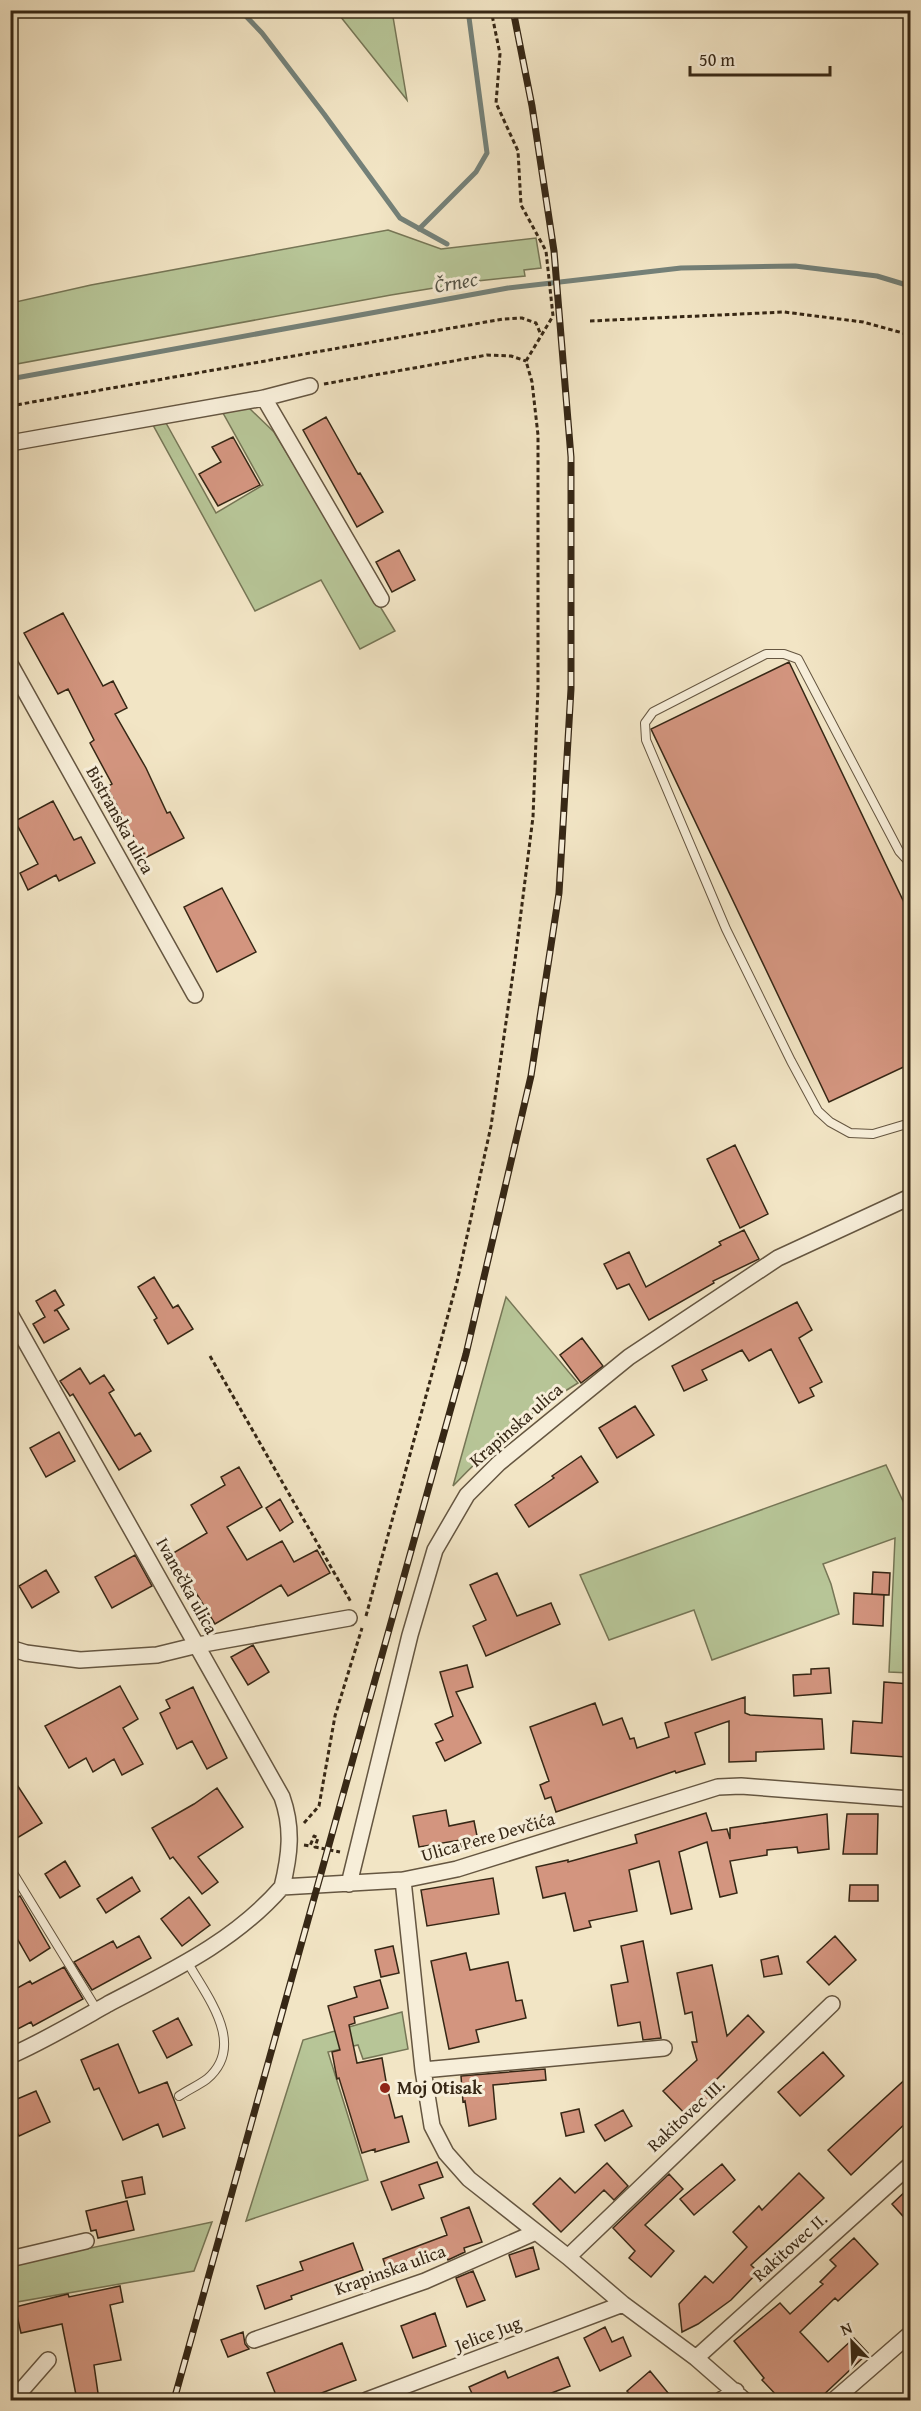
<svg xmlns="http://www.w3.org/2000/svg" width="921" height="2411" viewBox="0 0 921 2411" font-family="'Gentium Book Plus',serif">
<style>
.green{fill:#b7c597;stroke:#767656;stroke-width:1.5}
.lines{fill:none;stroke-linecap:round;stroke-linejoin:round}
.stream{stroke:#748179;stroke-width:5}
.building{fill:#d3957f;stroke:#362715;stroke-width:1.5}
.lane-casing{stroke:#655641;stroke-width:10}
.street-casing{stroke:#655641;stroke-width:18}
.path{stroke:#362715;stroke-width:3;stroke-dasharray:4.5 3;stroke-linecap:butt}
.lane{stroke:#f7eed9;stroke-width:8}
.street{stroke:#f7eed9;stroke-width:15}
.rail-casing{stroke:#362715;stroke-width:7}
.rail{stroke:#f7eed9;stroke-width:4.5;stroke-dasharray:14;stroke-linecap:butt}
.poi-dot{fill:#8f2418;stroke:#f7eed9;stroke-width:2}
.labels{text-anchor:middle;stroke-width:6;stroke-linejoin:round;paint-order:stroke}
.street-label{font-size:18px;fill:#362715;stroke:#f7eed9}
.poi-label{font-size:18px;font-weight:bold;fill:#362715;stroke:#f7eed9;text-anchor:start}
.water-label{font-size:20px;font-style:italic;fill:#555447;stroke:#f7eed9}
</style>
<rect width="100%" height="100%" fill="#f2e5c5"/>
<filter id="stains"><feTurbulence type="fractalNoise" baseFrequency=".00333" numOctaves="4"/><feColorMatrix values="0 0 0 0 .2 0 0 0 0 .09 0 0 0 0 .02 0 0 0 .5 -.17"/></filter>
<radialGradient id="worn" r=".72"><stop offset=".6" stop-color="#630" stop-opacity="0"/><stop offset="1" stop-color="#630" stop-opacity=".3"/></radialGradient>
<path class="green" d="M336,11H392L407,100Z
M388,230L441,249L536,238L541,268L524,270L525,276L477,281L391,295L11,365V303L91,285Z
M249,408L274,432L395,631L360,649L321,580L255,611L153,425L166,423L216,513L263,485L223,413Z
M506,1297L578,1383C531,1411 490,1447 453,1486Z
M886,1465L910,1516V1598H906V1638L910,1639V1673L889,1672L895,1538L823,1564L831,1584L839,1614L712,1660L694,1610L609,1640L580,1575Z
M402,2012L408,2049L363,2059L358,2045L328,2052L368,2180L246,2221L303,2040Z
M212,2222L194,2271L11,2303V2265Z"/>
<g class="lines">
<path class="stream" d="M240,10L262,33L324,114L400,218L447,244
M419,229L476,172L487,153L468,10
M10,379L508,288L681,268L795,266L877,276L910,286"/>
</g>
<path class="building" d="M326,417L358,474L360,473L383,512L357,527L303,430Z
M233,437L260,485L218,506L199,474L221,462L212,447Z
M399,550L415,580L392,592L376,562Z
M63,613L103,686L113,681L127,708L115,714L146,768L167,813L170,812L184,838L145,858L107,787L112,784L90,743L94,740L68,689L58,694L24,633Z
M789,662L910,915V1064L829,1102L651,729Z
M53,801L74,840L81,837L95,863L59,881L56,875L28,890L20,873L38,864L15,821Z
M222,888L256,952L217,972L184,907Z
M735,1145L768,1214L740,1228L707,1159Z
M744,1230L759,1259L713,1281L714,1283L649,1320L629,1284L617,1289L604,1264L629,1252L646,1287L721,1245L719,1242Z
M154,1277L173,1308L178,1305L193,1329L168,1344L154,1320L157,1318L138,1287Z
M55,1290L64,1305L54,1311L57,1310L69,1329L44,1343L33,1324L45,1317L36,1301Z
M797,1302L812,1330L799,1338L822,1382L810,1388L814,1396L799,1403L771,1349L749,1361L742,1350L702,1370L707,1380L684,1391L672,1366Z
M582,1338L603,1366L581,1383L560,1355Z
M80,1368L90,1384L104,1375L114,1390L109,1393L135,1436L140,1433L151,1451L119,1470L73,1394L70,1396L60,1381Z
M635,1406L654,1435L617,1458L599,1428Z
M59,1432L75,1461L46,1477L30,1448Z
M581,1456L598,1482L529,1527L515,1505L554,1478L552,1476Z
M239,1467L262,1507L227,1527L247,1560L282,1541L294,1562L317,1550L330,1573L288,1596L281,1585L215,1624L187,1578L185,1579L170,1555L207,1533L191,1505L225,1485L221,1477Z
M280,1499L293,1522L280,1531L266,1508Z
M135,1555L152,1586L112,1608L95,1577Z
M46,1570L59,1592L32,1608L19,1586Z
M873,1572L890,1573L889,1595L872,1594Z
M497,1573L517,1616L551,1603L560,1624L486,1656L473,1626L486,1620L470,1585Z
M854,1593L884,1595L883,1626L853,1624Z
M253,1645L269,1672L248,1685L231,1657Z
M467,1665L473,1687L456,1692L481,1743L445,1761L436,1743L443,1740L435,1724L453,1716L440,1672Z
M829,1668L831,1693L794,1696L793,1675L811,1674V1669Z
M884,1682L910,1684L906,1757L851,1753L853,1721L882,1723Z
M120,1686L138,1719L123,1728L143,1764L122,1775L114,1759L93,1772L86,1758L69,1768L45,1726Z
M193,1687L227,1758L207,1769L192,1741L177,1749L160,1713L170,1708L166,1700Z
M745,1697V1713L750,1715L822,1719L824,1749L756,1752V1761L729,1762V1721L695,1733L705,1764L676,1773L675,1771L556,1812L551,1797L545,1799L540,1785L549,1781L530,1727L595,1703L603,1725L622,1718L630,1739L634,1738L637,1748L669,1737L665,1723Z
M10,1774L42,1823L17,1838L10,1828Z
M217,1788L243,1827L198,1857L218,1882L202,1894L173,1857L170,1859L152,1828L194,1804Z
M446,1810L449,1826L474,1821L479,1846L462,1849L460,1840L419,1847L413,1816Z
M706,1813L712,1831L727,1829L730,1839V1828L827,1814L829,1849L798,1853L797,1847L767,1850V1855L730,1861L737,1893L720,1897L707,1842L679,1852L692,1909L671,1914L659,1861L629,1870L637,1911L589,1921L591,1927L574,1931L565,1893L543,1898L536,1867L568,1860V1862L637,1843L635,1835Z
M847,1814H878L877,1854H843Z
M65,1861L80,1886L60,1898L45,1874Z
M132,1877L140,1891L106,1913L97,1899Z
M493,1878L499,1914L427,1926L421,1890Z
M850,1885H878V1901H849Z
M20,1896L50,1948L30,1961L10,1926V1901Z
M189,1897L210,1925L182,1946L161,1919Z
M139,1936L151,1958L92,1990L74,1962L113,1941L117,1948Z
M835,1936L856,1960L829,1985L807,1962Z
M643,1941L661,2038L643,2040L640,2022L618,2026L611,1985L628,1982L621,1946Z
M393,1946L399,1973L381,1977L375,1950Z
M466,1953L470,1970L508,1962L516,2001L522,2000L526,2018L476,2030L479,2042L449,2049L431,1961Z
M778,1956L782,1974L764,1977L761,1960Z
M712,1965L727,2036L748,2015L764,2032L708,2088L715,2096L690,2119L663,2091L697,2060L692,2042H697L692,2012L685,2014L677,1973Z
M64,1967L83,1999L33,2026L31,2022L10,2033V1992L30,1981L32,1984Z
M380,1980L388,2008L354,2017L355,2023L349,2025L357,2063L382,2058L387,2087L395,2118L402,2116L409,2142L375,2152V2149L362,2153L339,2078L337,2079L332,2052L340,2050L328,2006L357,1997L354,1987Z
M178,2018L192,2045L167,2058L153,2031Z
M118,2044L139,2093L167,2082L185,2128L163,2137L158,2124L123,2140L99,2088L94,2090L81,2060Z
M823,2052L844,2076L800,2116L778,2092Z
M545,2069L546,2080L493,2085L496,2119L469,2126L465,2101L463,2102L461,2076Z
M910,2075V2119L851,2175L828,2150Z
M36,2091L50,2122L19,2136L10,2117V2102Z
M579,2109L584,2132L566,2136L561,2113Z
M623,2110L632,2126L605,2141L595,2125Z
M437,2162L443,2177L419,2185L424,2198L392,2210L381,2182Z
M607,2163L628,2186L614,2200L604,2190L561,2232L533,2204L560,2178L575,2193Z
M722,2164L735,2180L694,2215L680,2199Z
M799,2173L824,2198L751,2265L758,2272L731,2300L698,2324L682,2332L679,2304L705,2276L713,2283L747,2247L733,2232L759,2206L762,2210Z
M669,2174L683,2189L645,2225L674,2251L651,2277L629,2258L635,2251L613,2228Z
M142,2177L145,2194L126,2198L122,2181Z
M910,2187V2224L892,2204Z
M127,2201L134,2230L98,2238L96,2230L91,2231L86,2211Z
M469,2207L482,2242L464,2248L465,2252L448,2260L446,2255L389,2276L383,2259L447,2235L441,2218Z
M854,2238L878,2264L838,2301L835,2298L800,2332L828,2362L854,2338L868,2353L818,2400H781L762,2380L764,2378L734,2341L780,2303L790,2314L823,2284L820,2282L836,2266L830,2260Z
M353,2243L363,2270L291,2296L292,2299L265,2309L257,2286L303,2270L300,2262Z
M533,2247L539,2269L516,2277L509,2255Z
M473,2271L485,2300L467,2307L456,2278Z
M120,2286L123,2302L110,2305L121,2360L94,2365L99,2400H77L62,2324L21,2333L15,2307L68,2294L69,2297Z
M435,2313L446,2346L413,2358L401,2326Z
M605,2327L612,2342L623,2337L631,2356L600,2371L584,2338Z
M243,2332L245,2344L249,2349L228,2357L221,2340Z
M342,2343L356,2380L303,2400H278L267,2373Z
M558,2357L570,2386L533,2400H475L469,2387L505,2371L508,2378Z
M650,2371L669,2394L661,2400H635L627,2391Z"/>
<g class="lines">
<defs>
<path id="lane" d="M910,863L899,851L798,659L784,654H766L653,712L645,723L646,740L726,929L791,1061L818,1111L830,1122L850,1133L873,1134L910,1123
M10,1868L97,2010
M179,2096C188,2090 199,2085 207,2079C247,2045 207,1997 188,1963"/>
<path id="street" d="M264,398L381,599
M10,443L264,398L310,386
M10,664L195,995
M10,1314L282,1797C293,1828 290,1855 282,1887
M10,1648L26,1653L80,1660L157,1655L198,1645L349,1618
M403,1880L423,2070L432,2126L446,2153L469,2179L568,2257L623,2304L696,2358L744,2400
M349,1884L410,1635L435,1550L467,1495L499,1463L629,1357L778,1258L910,1197
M10,2056C44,2041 76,2022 108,2004C171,1971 234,1942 282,1887L403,1880L457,1869L718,1787L741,1786L910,1799
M423,2070L664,2048
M568,2257L832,2004
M10,2259L86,2241
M254,2340L425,2281L536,2232
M696,2358L910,2165
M13,2400L48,2360
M367,2400L623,2304
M721,2400L736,2391
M834,2400L910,2334"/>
</defs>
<use href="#lane" class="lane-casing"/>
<use href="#street" class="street-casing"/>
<path class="path" d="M590,321L784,312L863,322L910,335
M324,384L487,355L511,356L526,361
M10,406L503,319L522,318L536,323L541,335
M210,1356L351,1602
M366,1616L457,1282L491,1126L515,960L533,817L538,688V435L532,382L526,361L553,316L546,251L521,205L518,151L496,103L500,54L491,10
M304,1823L319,1806L335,1716L362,1628
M304,1845L310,1846L314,1836L318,1838L315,1847L340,1852"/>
<use href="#lane" class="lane"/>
<use href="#street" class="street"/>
<defs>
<path id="rail" d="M174,2400L466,1354L531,1076L559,893L571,689V457L554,251L532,106L513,10"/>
</defs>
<use href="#rail" class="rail-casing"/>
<use href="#rail" class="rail"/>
</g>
<circle class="poi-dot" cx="385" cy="2088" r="6"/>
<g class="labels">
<g class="street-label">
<text transform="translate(120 820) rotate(61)" y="6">Bistranska ulica</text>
<text transform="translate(516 1425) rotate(-41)" y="6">Krapinska ulica</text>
<text transform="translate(187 1586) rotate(61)" y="6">Ivanečka ulica</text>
<text transform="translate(488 1837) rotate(-16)" y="6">Ulica Pere Devčića</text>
<text transform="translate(686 2115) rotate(-43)" y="6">Rakitovec III.</text>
<text transform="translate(790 2247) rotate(-42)" y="6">Rakitovec II.</text>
<text transform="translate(390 2270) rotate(-20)" y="6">Krapinska ulica</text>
<text transform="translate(488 2334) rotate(-21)" y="6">Jelice Jug</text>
</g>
<g class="poi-label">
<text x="397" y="2094">Moj Otisak</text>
</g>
<g class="water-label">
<text transform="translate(456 282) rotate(-10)" y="7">Črnec</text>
</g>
</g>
<rect width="921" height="2411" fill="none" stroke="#f2e5c5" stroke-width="36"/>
<rect x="12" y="12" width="897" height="2387" fill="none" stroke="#362715" stroke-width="3"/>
<rect x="18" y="18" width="885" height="2375" fill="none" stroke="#362715" stroke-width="1.5"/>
<g transform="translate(852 2342) rotate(337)" stroke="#f7eed9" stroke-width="4.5" paint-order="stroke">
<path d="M0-4.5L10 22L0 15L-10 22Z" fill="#362715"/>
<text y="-9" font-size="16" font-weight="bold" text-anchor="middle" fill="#362715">N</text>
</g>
<path d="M690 66v9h140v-9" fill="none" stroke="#362715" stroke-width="3"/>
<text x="699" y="66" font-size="18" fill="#362715" stroke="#f7eed9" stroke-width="4.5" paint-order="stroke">50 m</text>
<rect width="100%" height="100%" filter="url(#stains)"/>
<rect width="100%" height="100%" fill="url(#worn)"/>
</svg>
